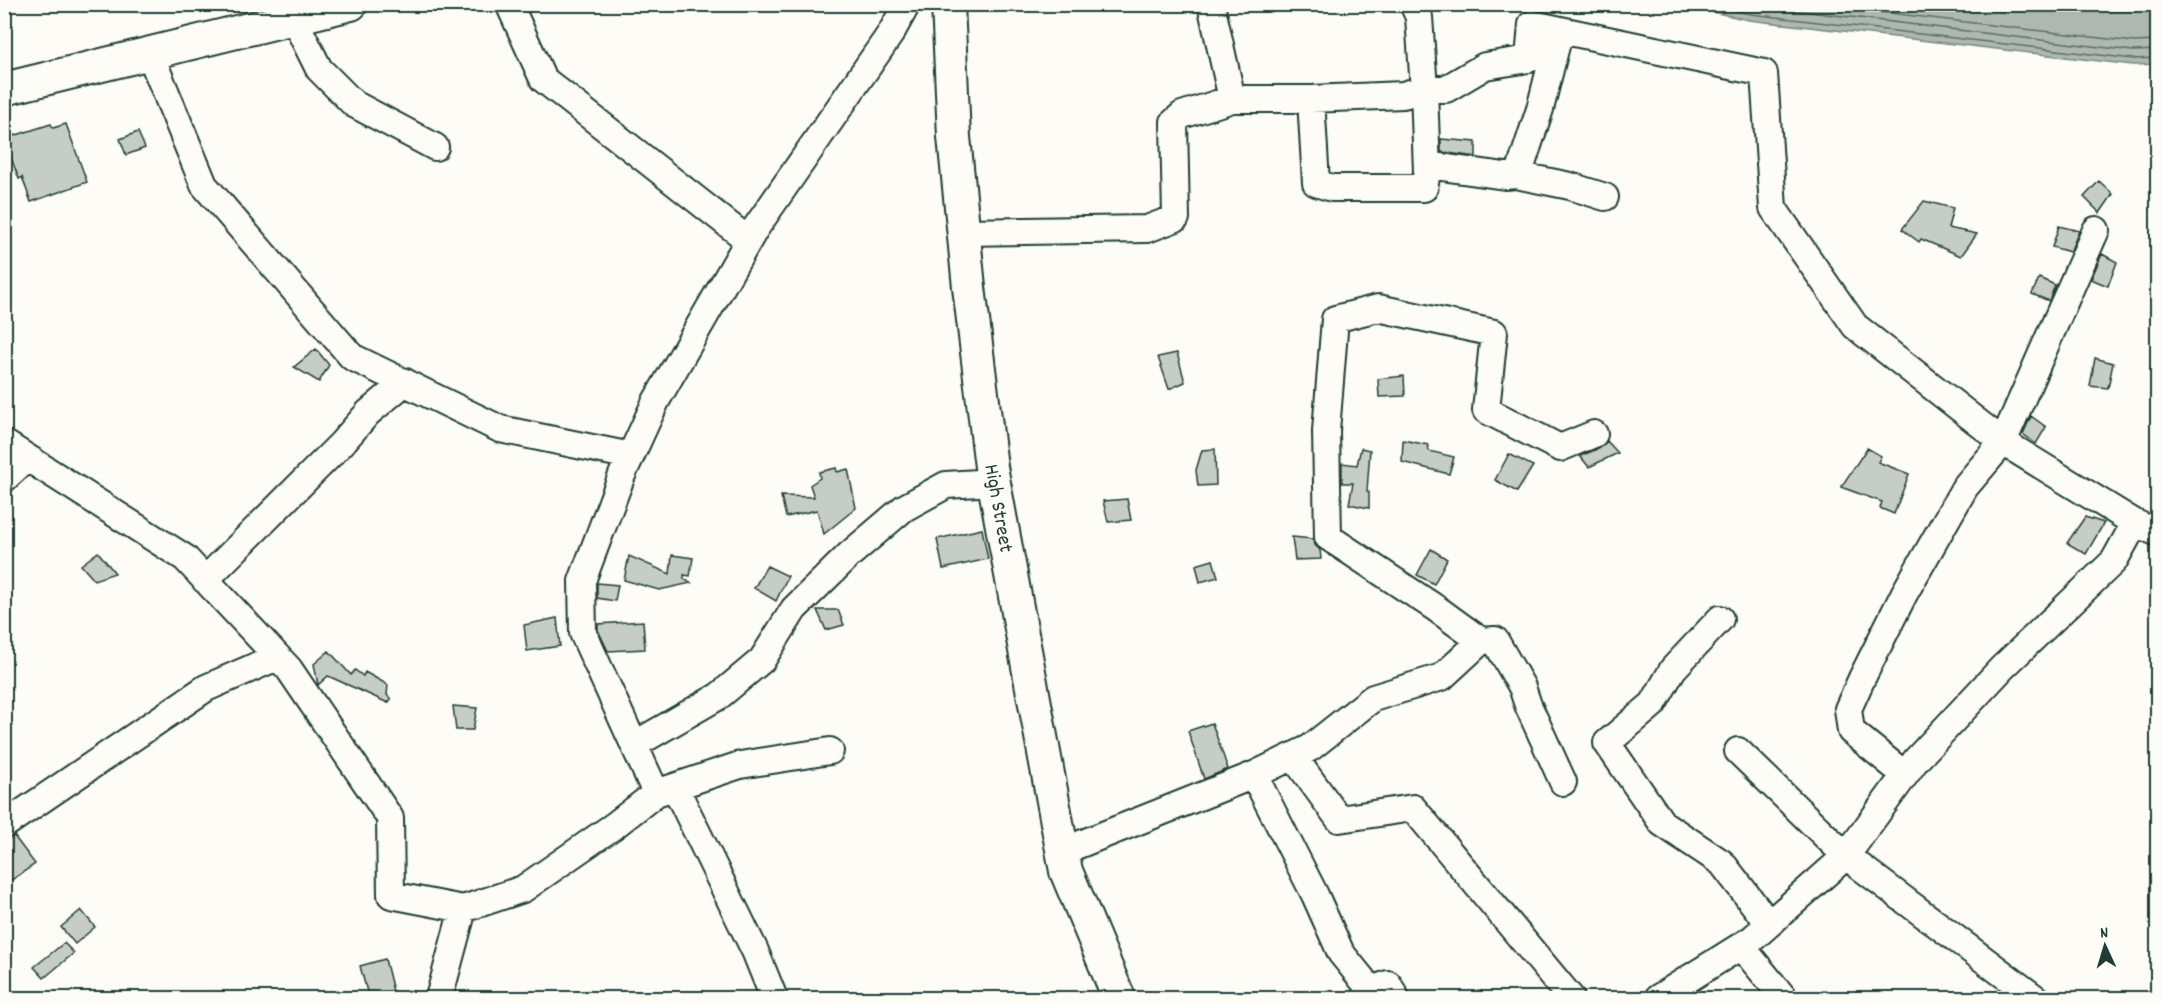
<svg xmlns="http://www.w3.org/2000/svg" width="2162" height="1003" viewBox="0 0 2162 1003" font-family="Dekko,sans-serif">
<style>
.water{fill:#aeb8b1;stroke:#75877f;stroke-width:1.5}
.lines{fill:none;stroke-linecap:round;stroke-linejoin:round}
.shore{stroke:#586e66;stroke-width:1.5}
.building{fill:#c6cdc7;stroke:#1f3d34;stroke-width:1.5}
.minor-casing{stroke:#1f3d34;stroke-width:30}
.major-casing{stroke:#1f3d34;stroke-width:36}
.minor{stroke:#fdfcf7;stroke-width:26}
.major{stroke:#fdfcf7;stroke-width:32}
.labels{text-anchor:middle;stroke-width:4.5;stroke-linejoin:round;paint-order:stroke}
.street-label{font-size:21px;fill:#1f3d34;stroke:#fdfcf7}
</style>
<rect width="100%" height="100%" fill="#fdfcf7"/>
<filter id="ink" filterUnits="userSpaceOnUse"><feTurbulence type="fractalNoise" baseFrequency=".0167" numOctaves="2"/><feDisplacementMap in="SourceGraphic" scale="12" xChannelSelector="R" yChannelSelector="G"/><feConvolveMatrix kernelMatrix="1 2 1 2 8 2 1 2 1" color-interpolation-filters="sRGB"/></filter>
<g filter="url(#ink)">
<path class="water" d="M1680,5H2157V64L2133,65L1749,20Z"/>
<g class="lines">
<path class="shore" d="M1708,4L1750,14L2133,59L2158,58
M1743,4L2133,51L2158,50
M1813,4L2134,42L2158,41"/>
</g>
<path class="building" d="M51,124L53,128L66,124L87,182L31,202L22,177L19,179L4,139Z
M138,132L145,148L126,155L120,139Z
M1441,139L1476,142V157L1441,152Z
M2099,181L2113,194L2100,213L2084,197Z
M1924,201L1953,208L1948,228L1977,234L1961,256L1921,239L1919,242L1902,229Z
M2059,226L2079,231L2070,252L2052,247Z
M2102,254L2117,262L2108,286L2091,279Z
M2039,278L2055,285L2049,301L2032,294Z
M316,349L329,365L319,382L294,367Z
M1177,353L1185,382L1169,389L1158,357Z
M2095,358L2113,363L2108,388L2090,386Z
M1404,376L1405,396L1379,397L1378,379Z
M2031,416L2046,427L2036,444L2023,434Z
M1403,440L1428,445L1429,451L1454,457L1449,474L1402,462Z
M1607,441L1618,453L1589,467L1580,456L1600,448Z
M1361,448L1370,450L1367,491L1369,492V508L1349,504L1353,483H1342V463L1357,465Z
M1867,448L1881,456L1878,462L1909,474L1894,514L1880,508L1882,502L1841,487Z
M1215,449L1216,485L1198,486L1196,470L1202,450Z
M1509,454L1533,466L1517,492L1495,480Z
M836,468L837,472L848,469L856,508L824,534L817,510L786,517L781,496L814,497L810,485L820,478L819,472Z
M1127,499L1131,520L1108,522L1103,501Z
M2085,517L2104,523L2086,554L2067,543Z
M982,529L988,559L943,569L937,539Z
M1292,537L1313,539L1315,545L1320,550L1321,559L1295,560Z
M1431,549L1447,559L1434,584L1417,575Z
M98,552L115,573L94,580L81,565Z
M672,555L693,558L690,576L684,575V579L691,583L659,590L624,580L629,556L670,574Z
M1213,560L1218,577L1200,582L1196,565Z
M767,566L788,576L776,601L754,588Z
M597,583L618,585L615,601L597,598Z
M817,610H838L844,625L826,630Z
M557,618L560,646L527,651L524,625Z
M643,621L645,649L608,651L598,630V624Z
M329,651L351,675L355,670L363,676L365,672L388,685L387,695L391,699L388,703L328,676L318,685L314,664Z
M453,706L477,708L473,730H456Z
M1212,723L1228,769L1204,779L1188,731Z
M14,836L35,864L4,885V840Z
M81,910L95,927L75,944L61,927Z
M64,943L74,953L44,978L34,967Z
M385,959L394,995L381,999H369L360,966Z"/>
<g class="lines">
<defs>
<path id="minor" d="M509,4L543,79L748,240
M1211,4L1232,99
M294,19L319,69L354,104L435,147
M150,54L204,185L352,357L500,429L631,456
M1311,99L1316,183L1332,188H1424L1427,172L1424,89L1419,17L1413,4
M1427,165L1505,176L1516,175L1520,170L1540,109L1560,30
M1516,175L1570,186L1605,197
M964,232L1147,229L1176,218L1174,122L1182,115L1232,99H1311L1403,95L1424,89H1446L1485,66L1529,59L1532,24L1764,73L1773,208L1855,326L2003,442L2135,523L2158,533
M4,443L185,558L289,669L390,818L391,895L463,909L523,889L615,825L656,793L740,765L830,751
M4,479L27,458
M205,580L341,444L368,413L405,382
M1720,619L1673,669L1653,704L1607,743L1662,823L1722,863L1769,924
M1481,641L1437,609L1328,537L1326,431L1335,319L1378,308L1494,333L1486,410L1560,448L1594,434
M634,745L719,696L762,660L794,609L849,555L904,508L946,485L994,482
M1738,751L1846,856L2035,998
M1293,756L1339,819L1413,808L1571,998
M1254,775L1315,895L1341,953L1371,990L1388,984L1396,998
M1905,775L1851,731L1848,709L1862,678L1904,594L1965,487L2003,442L2096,230
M675,787L755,951L774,998
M656,793L583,633L582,581L622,475L656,401L755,229L891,33L907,4
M4,825L206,688L277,657
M1063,851L1254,775L1310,748L1373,698L1442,677L1481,641L1495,640L1522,687L1528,705L1563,782
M1741,946L1784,998
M439,998L463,909
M1658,998L1752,939L1846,856L1916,760L2002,668L2114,561L2135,523"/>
<path id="major" d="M948,4L954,137L969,287L991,467L1066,871L1119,998
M4,89L351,4"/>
</defs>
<use href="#minor" class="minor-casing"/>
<use href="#major" class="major-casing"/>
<use href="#minor" class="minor"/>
<use href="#major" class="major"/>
</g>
</g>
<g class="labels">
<g class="street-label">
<text transform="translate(1000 508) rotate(80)" y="7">High Street</text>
</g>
</g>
<rect width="2162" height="1003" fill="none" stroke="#fdfcf7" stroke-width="24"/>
<rect x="12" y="12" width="2138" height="979" fill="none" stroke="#1f3d34" stroke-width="2" filter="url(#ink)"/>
<g transform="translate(2105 946) rotate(356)" stroke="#fdfcf7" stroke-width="4.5" paint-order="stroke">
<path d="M0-4.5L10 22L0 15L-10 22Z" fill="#1f3d34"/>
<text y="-9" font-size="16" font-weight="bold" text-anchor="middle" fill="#1f3d34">N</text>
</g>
</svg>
